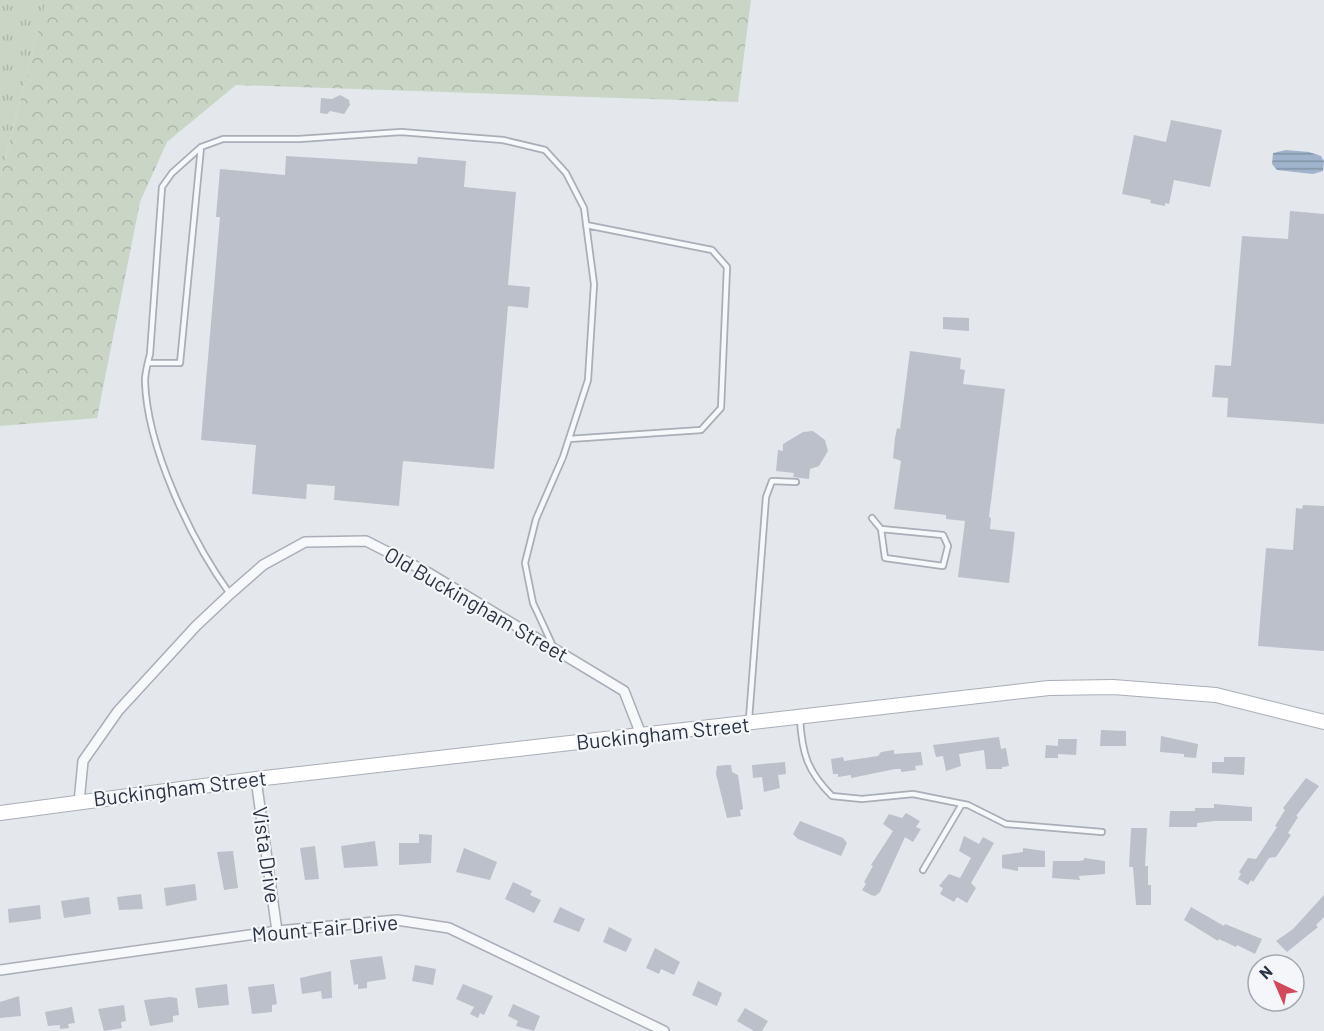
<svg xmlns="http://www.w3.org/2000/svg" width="1324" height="1031" viewBox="0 0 1324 1031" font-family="Barlow,sans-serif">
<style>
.forest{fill:url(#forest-crowns)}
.park{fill:url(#park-tufts)}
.water{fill:url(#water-rules)}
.building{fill:#bbc0ca}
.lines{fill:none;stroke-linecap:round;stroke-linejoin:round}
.lane-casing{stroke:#a9aeb7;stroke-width:8}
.street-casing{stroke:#a9aeb7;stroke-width:12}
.secondary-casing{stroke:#a9aeb7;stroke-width:16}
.lane{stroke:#f7f8fa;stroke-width:4.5}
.street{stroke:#f7f8fa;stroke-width:9}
.secondary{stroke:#fff;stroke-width:14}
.labels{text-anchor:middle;stroke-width:4.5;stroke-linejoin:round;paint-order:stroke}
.street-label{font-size:21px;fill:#2b3445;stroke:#f4f6f9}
</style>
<defs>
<pattern id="forest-crowns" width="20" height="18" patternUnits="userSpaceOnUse" patternTransform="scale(1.5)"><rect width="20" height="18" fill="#c9d6c5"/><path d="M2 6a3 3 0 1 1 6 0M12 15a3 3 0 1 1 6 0" fill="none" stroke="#adb8ab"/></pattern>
<pattern id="park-tufts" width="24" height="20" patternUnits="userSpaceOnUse" patternTransform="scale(1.5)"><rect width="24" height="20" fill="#c9d6c5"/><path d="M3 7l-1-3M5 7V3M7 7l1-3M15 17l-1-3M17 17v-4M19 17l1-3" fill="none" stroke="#adb8ab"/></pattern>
<pattern id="water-rules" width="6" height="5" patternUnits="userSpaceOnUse" patternTransform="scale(1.5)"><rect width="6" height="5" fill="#9fb4cc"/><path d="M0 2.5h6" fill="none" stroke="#8293a7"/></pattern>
</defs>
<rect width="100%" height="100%" fill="#e4e7ec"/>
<path class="forest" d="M0,0H751L738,102L236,85L167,142L140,202L97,418L0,426V178L39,27Z"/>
<path class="park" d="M0,0H46L0,178Z"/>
<path class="water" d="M1286,150L1309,152L1321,156L1324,161L1323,171L1313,174L1277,170L1272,164L1273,153Z"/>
<path class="building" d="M340,95L349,100L350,105L344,114L330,111L327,114L320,113L321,98L332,99Z
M1171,120L1222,130L1210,187L1174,180L1169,204L1165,203V206L1150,203L1151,200L1122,194L1134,135L1166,142Z
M286,156L417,164L418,157L466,161L464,187L516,192L508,285L530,287L528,308L508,306L494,469L403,461L399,506L334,500L335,486L307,484L306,499L252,494L256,445L201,440L220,217H216L220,169L285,175Z
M1290,211L1324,214V424L1227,417L1228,398L1212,397L1215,365L1231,366L1242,236L1288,239Z
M943,317L969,318V331L943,329Z
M910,351L961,358L960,369L965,370L963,384L1005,389L989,517L991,518L990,529L1015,532L1009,583L958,577L965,521L946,519V515L894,509L901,461L893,458L895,438L897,428L900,429Z
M813,431L825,440L828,451L819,466L810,469L809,479L793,477L794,473L776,471L778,450L783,451V444L803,432Z
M1303,505L1324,506V651L1258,646L1266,548L1293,550L1296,508L1302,509Z
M1101,730L1126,731V746H1100Z
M1161,736L1198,744L1196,758L1184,757V754L1160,752Z
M999,737L1001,749L1006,748L1009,766L1002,767V769H986L984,750L959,754L961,766L946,771L943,756L936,757L933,745Z
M1058,739H1077L1076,755L1058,754V758H1045L1046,745L1058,746Z
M894,750V754L921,752L923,765L915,766L916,770L901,772V769H895L851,778V775L838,777V774H833L831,759L843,757L844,761L878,756L881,752Z
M1224,757H1245L1244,775L1212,773V762H1224Z
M785,762L786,774L778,775L780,788L764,792L762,777L753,778L752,765Z
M726,765H731L732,772L738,775L743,809L740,810L741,816L727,818L716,774L717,766Z
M1306,778L1319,786L1296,816L1298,817L1288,833L1291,835L1276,857L1269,858L1253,882L1251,880L1248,885L1238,879L1241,874L1239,872L1248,858L1256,859L1277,827L1275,826L1285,810L1283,808Z
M1214,804L1252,807V821H1215L1197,823V827H1169L1170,811H1195V808H1214Z
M906,813L920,821L916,827L921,829L913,842L905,837L880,892L875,896L871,895L862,890L866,884L864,882L873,866L871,865L893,831L883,824L889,814L902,818Z
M800,821L843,838L847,843L841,856L798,839L793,834Z
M1131,828H1147L1145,866H1148V885H1151V905H1136L1133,867H1129Z
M419,834L432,835L431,863L399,865V843H419Z
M964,836L979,844L983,837L994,843L971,883L976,888L967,903L957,897L954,902L940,894L943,888L939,886L949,874L960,878L971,858L959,851Z
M375,841L378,866L344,868L341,846Z
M315,846L319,879L305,880L300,848Z
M464,848L497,862L490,880L456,872Z
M1023,848L1045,851V867H1018V871L1002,868V855L1023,852Z
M233,851L238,888L224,890L217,852Z
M1084,858L1105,861V874L1079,876L1080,880L1052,878L1053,861H1079L1084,860Z
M513,882L532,891L530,895L541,900L534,913L505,899Z
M195,884L197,900L166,906L164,888Z
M141,894L143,909L119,910L117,897Z
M1324,895V917L1316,925L1318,927L1287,952L1276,941L1293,929Z
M89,897L91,914L64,918L61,901Z
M40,905L41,919L9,923L8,909Z
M560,907L585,919L579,932L553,922Z
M1191,907L1224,926L1225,924L1262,939L1255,954L1237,945L1236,947L1219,939L1218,941L1184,920Z
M609,927L632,939L626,952L603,942Z
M655,948L680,962L674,975L661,969L659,974L646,968Z
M382,956L386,979L367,982V988L358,989V984L354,985L350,960Z
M415,965L436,969L433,985L412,981Z
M331,971L332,998L322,999L321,991L302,994L300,978Z
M698,981L722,993L717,1006L692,995Z
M227,984L229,1005L198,1008L195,988Z
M274,984L277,1004L272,1005V1012L252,1014L248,987Z
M463,984L493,996L484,1015L480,1013L478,1018L470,1014L474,1007L456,999Z
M19,996L21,1016L0,1018V1002Z
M170,997L177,998L179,1015L173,1016V1022L150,1026L144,1000Z
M513,1004L540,1016L534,1031L516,1026L518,1021L508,1016Z
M124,1005L126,1021L121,1022L122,1028L104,1031L98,1009Z
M72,1007L75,1023L68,1024L69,1028L60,1029V1025L48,1026L45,1012Z
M745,1008L768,1021L762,1031H754L737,1021Z"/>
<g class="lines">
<defs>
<path id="lane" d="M148,363H180L201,147
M569,439L701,430L721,408L727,267L712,250L586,225
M872,518L881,529L943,535L948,546L943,566L885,558L881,529
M230,594C191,540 147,448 145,381C145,372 148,362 150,354L162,187L172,173L201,147L223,139H299L401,132L503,140L545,150L566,173L584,208L594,284L588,380L563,457L536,519L525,563L533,603L552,644
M749,719L766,497L772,481L796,482
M800,719C802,753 807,771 832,796L862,799L913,794L968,805L1006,824L1102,832
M923,870L962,804"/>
<path id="street" d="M256,779L277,931
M79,802L83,761L118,711L196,626L230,594L263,565L305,542L366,541L427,572L624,691L642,737
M0,970L277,931L397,920L449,928L664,1031"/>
<path id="secondary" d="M0,813L256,779L1049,688L1113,687L1216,695L1324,722"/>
</defs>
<use href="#lane" class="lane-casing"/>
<use href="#street" class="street-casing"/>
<use href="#secondary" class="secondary-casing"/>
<use href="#lane" class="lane"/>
<use href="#street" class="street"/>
<use href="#secondary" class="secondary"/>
</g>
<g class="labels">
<g class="street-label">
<text transform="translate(476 605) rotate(30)" y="7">Old Buckingham Street</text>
<text transform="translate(663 734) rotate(-6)" y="7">Buckingham Street</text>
<text transform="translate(180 789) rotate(-7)" y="7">Buckingham Street</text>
<text transform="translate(266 855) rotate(82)" y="7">Vista Drive</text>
<text transform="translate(325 929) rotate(-5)" y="7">Mount Fair Drive</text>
</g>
</g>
<g transform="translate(1276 983) rotate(316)"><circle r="28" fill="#f4f6f9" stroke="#a4a8b1" stroke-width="1.5"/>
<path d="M0-4.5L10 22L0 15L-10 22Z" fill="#d1495b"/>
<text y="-9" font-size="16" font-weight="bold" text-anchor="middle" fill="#2b3445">N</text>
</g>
</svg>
